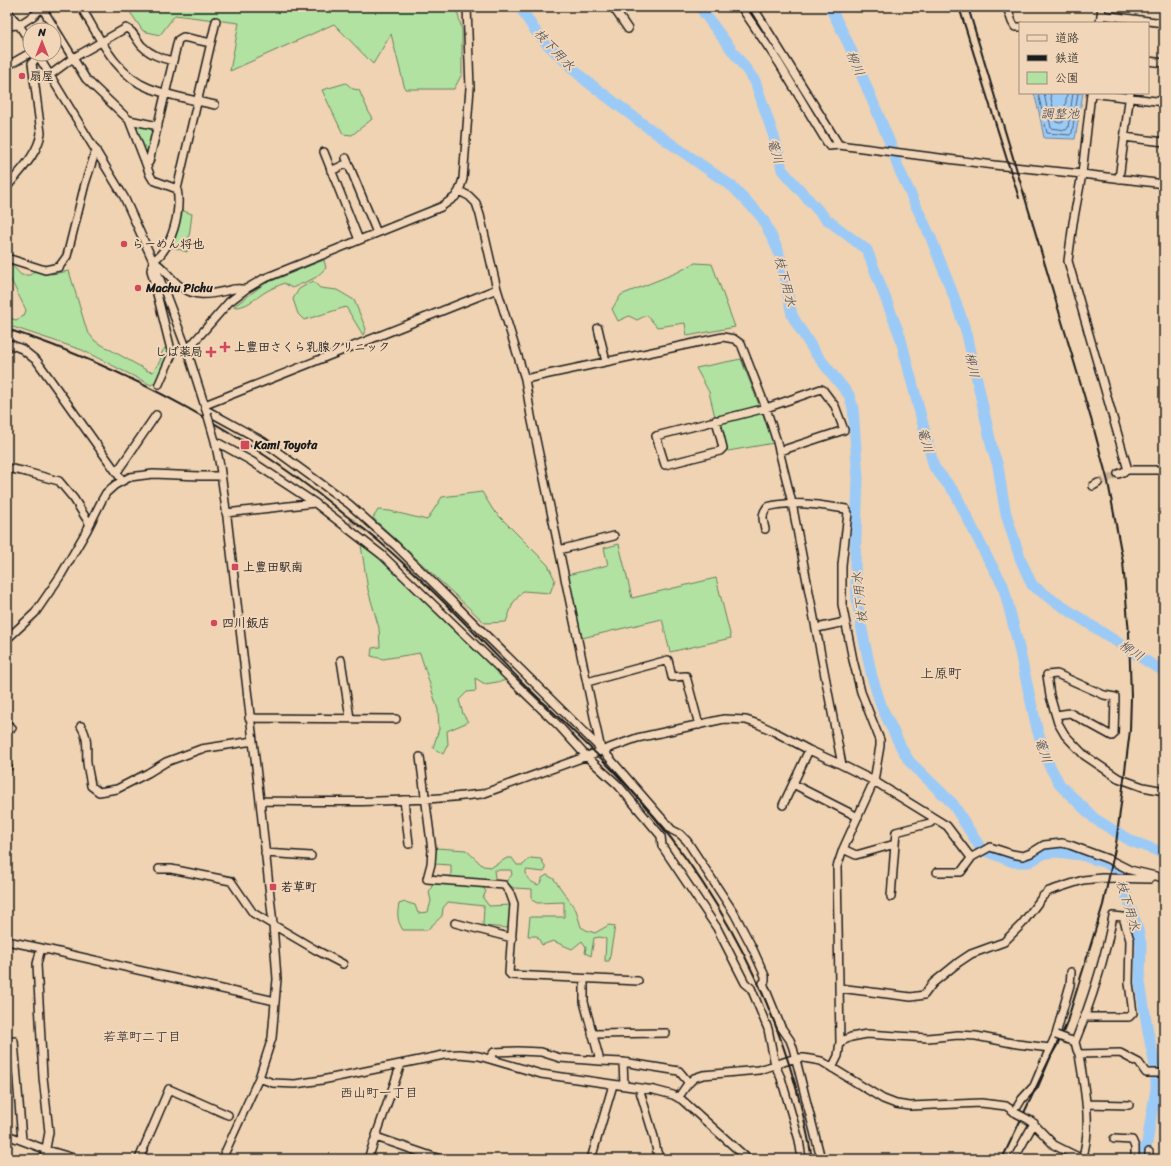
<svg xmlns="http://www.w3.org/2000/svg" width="1171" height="1166" viewBox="0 0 1171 1166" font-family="Sriracha,'Klee One',sans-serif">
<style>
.green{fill:#b1e2a1;stroke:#667f5e}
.water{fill:#9ccaf7;stroke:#69849f}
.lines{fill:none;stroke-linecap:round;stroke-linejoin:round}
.shore{stroke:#4f6274;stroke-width:1}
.river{stroke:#9ccaf7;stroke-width:11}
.minor-tunnel{stroke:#c5ae94;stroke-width:7;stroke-dasharray:7 3.5;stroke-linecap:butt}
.minor-casing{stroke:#1c1c1c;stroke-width:10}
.minor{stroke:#f2d6b9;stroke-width:7}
.rail{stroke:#1c1c1c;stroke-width:2}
.minor-bridge-casing{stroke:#1c1c1c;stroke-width:10;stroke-linecap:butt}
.minor-bridge{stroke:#f2d6b9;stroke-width:7}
.poi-dot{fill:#d1495b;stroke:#f2d6b9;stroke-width:1.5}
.labels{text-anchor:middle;stroke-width:4;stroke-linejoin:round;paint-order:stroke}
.poi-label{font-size:12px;font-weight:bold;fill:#1c1c1c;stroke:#f2d6b9;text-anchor:start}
.water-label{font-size:13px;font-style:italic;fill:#3c4853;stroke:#f2d6b9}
.neighbourhood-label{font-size:13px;fill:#1c1c1c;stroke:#f2d6b9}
.quarter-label{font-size:14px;fill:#1c1c1c;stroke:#f2d6b9}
</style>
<rect width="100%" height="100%" fill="#efd3b2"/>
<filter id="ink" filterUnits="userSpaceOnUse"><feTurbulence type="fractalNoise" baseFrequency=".025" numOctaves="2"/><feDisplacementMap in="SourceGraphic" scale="8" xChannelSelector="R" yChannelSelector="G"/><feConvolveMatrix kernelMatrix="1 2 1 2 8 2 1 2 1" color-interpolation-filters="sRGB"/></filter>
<g filter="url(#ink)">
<path class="green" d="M131,7H456L462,30V74L454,89H405L391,34L373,64L334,24L230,71L239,23L175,15L160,35L143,31L128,9Z
M346,83L353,89L359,90L372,119L352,135L343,134L322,90Z
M133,124L154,129L146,155Z
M181,210L192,214L187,252L169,246Z
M324,260L326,268L315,278L292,288L284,283C278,286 272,288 267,291C255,298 247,308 233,307L264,284Z
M695,263L712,264L735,327L687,336L685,323L657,327L647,315L637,320L629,316L618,321L612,309L621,295L676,273Z
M11,264L21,275H30L36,270L52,274L69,271L87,331L95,341L148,371L153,372L160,361L162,352L165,348L169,350L168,355L158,381L151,385L82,350L7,325V317L16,320L24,316L26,310L10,278L7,274V267Z
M313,281L320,288L337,290L354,300L366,329L363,335L346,307L304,320L298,314L293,299L299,289Z
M741,359L774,443L728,451L721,442L709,392L696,368Z
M482,492L493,510L548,565L555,580L550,593L523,591L513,603L506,622L485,623L373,518L378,510L390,511L427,520L442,497Z
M619,544L632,598L716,578L731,638L670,652L662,619L582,638L567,575L608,565L604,548Z
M361,545L383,560L441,618L509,680L485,684L475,678L476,691L467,692L459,700L463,714L468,722L447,731L448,744L443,754L433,748L439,729L438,710L420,653L383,659L371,656L372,648L380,647L379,628L368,590Z
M436,848L466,850L483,866L492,867L507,858H512L517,865H523L530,858L541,859L546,869L544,872L526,870C526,879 529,881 538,885L542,881V878L547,875L554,879L576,910L581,927L586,930L595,933L609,925L615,926L609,961H605L606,939L600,937L594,938L591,956L585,953L586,947L582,941L572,949L553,941L542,945L537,936H528L530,917H564V902L537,903L532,900V889L514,888L507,884V880L512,875L511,870H494L495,878L494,882L451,879V865L435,864L434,861Z
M433,884L480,885L486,891L483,898L489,906L511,905L508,928L483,926L484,906L448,902L443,908L442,916L427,930H403C397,921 397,914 399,904L405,902L415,905L418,913L428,912L431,901L429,892Z"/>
<path class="water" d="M1034,93H1083L1075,139L1044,138L1039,112Z"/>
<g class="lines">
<path class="shore" d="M1038,93L1047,133L1070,135L1072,133L1078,93
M1044,93L1051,128L1066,130L1068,128L1073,93
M1050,93L1056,122L1061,123L1063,122L1067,93"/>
<path class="river" d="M520,7L534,29L547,44L585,80L643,124L733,187L757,212L763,219L778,250L783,270L792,315L797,324L816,354L849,395L853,408L858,478L855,565L857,599L861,625L872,677L882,708L901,747L909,761L953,804L981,849L1013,862H1029L1045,853L1056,852L1081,855L1106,863L1118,871L1137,926L1141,944L1140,982L1148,1032L1156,1070V1089L1152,1112L1147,1143L1140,1159
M701,7L704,13L755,81L777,146L782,170L825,218L867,250L900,336L934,467L955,493L986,555L1003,585L1017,639L1037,729L1048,763L1060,785L1095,819L1131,841L1164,853
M830,7L849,45L893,150L898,167L931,238L954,297L967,334L992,448L998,466L1002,492L1006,514L1020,558L1032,585L1054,601L1151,664L1164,671"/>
<path class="minor-tunnel" d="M1098,483L1118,474
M351,525L356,518"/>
<defs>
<path id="minor" d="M81,7C99,36 115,75 149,88C170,96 193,100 215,105
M613,7L628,29
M741,7L779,63L829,146L839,145L994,165L1082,174L1164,184
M753,7L839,145
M1007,7L1012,22L1015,27H1020
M42,8L86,79L129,120L158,126
M7,11L19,25L30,42
M1101,15L1164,23
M1100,23L1102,7
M7,26L19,25L33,16L43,7
M37,54L124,197L153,261L187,350L207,413
M1148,61L1164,63
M7,66L30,53
M50,75L73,58L126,28C133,30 137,41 142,46C151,55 161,58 173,61
M1091,93L1082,174L1073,223L1068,261L1128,470
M1091,93L1164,102
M129,120L146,164
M1124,137L1164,142
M324,152L359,240
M346,158L377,233
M331,171L348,163
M1119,179L1130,93
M7,187C20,171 38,154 41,133L32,63L38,56
M177,189L153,180L150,175L146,164L149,162L178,40L183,37L211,43
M459,191L469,196L476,203L480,215L497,289L525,379L531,416L601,750
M7,258L45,270L59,267L67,256L85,184L96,150
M153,261C164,267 170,279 180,286C197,299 211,294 230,290C235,288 240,289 245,289
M598,328L606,362
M7,343L22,349L37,361L122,480
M187,350L229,302L246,289L263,279L441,207L455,197L459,191L463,179L470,88L467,7
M525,379L723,337L734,339L741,344L766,408L777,442L792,503L842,765
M159,384L172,354L151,270L153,261C173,248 181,210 177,189L216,21
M205,405L497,289
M206,410L264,442L349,504L396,546L606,754L672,830L680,834L687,841L734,913L751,945L765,976V981L763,983L781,1027L790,1040L793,1048L821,1159
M716,420L723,448L720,451L665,465L656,436L766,408L821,389L823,390L835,406L844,430L780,451
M215,441L251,461L315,503L382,555L492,661L559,726L587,757L618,785L661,836L662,846L717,928L745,983L751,988L768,1029L775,1065L781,1078L799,1140L802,1159
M215,441L220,466L227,517L260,801L273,924L277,979L272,1038L259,1078L222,1159
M7,468L22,471L59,481L74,499L89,523
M117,472L156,415
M1118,474L1128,470H1164
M1093,486L1098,483
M226,513L315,503
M765,529C763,520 761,515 767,507C793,500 819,505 846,509L848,513L842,565V604L853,660L861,692L880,740V746L874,781L843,849L837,867L840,1042
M559,550L614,536
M817,628L845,622
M7,639L35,613L61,575L87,530L102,500L106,493L115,485L130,477L153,474L200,476H221
M341,660L350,718
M587,682L668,660L672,677L686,676L699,725
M1056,715L1070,713L1112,736L1114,734L1115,697L1104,695L1057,674L1047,675L1050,696L1058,723L1065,735L1084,755L1118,778L1143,787L1164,791
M249,718L396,719
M7,724L12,728
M81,726C89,738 86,750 87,763C88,771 90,778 91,786L99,792L117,789L148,773L166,762L201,749L253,741
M420,757L432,850L431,864L427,879L504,885L510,893L514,904L509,973L511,975L638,981
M7,767H8
M793,784L858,817
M404,800L409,844
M260,801C334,802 408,803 482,794L637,738L724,719L746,720L758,724L773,731L809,750L842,765L874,781L947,826L969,855L972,857L990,847L1012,854L1023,856L1031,853L1044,845L1062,843L1070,845L1108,859L1130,870L1164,878
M783,805L809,750
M843,849L856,855L895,844L896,832L930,823L935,819
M265,853L311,856
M159,869H171L231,881L253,913L316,950L343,964
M937,872H961L972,857
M891,897L895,844
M455,923L512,938
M7,941L41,948L275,1001
M41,948L37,964L43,1077L49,1132L44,1159
M584,979V1002L600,1061L623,1062L679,1071L689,1083L694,1078L703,1075L759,1070L796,1058H804L821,1061L870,1091L883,1099L896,1104L910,1106L981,1103L1006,1106L1016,1113
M839,988L911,997L924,995L933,983L959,962L971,954L1004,942L1022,924L1043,896L1049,891L1083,880L1102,878L1150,879
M592,1034L666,1033
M1070,1040L1075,1042L1077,1050L1079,1054C1084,1088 1093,1126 1082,1159
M14,1041L22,1140
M1075,1042C1091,1002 1105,959 1113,916L1123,917L1130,940L1129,983L1133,1013L1129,1017H1085
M1079,1054L1120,1053L1139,1063L1146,1073H1164
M490,1058L494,1052L518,1051L541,1052L560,1058L600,1061
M623,1062L624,1085
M832,1068L838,1056L840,1042L851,1037L867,1034L928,1038L958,1035L976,1036L1017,1044L1050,1048L1056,1035L1061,1016L1070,985L1071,972
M259,1078L273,1083L295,1084L322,1080L444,1055L459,1054L479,1056L541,1074L654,1090L673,1095L682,1100L748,1159
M639,1088L654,1137L657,1152L660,1159
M678,1098L689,1082
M1086,1104L1129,1105
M1014,1112L1022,1099L1034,1086L1050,1048
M1031,1121L1054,1145L1082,1159H1088
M7,1135L47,1150L77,1159
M376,1137L440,1159
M1114,1139L1132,1140L1135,1147V1159
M139,1159L169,1089L228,1115
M368,1159L401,1064
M591,1159L613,1085
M1014,1159L1034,1123
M1149,1159V1152"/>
</defs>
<use href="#minor" class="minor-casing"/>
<use href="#minor" class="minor"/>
<path class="rail" d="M959,7L1019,198
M968,7L1092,422L1108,482L1123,562L1129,634L1131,697L1130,730L1116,844L1103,905L1066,1025L1059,1042L1051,1056L1002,1159
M7,329C129,369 245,433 344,514C357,524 370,533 382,544C433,589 480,639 528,688C558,717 590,746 619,777C718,882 788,1016 812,1159"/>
<defs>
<path id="minor-bridge" d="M207,413L215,441
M1056,1035L1069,1040
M1016,1113L1031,1121"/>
</defs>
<use href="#minor-bridge" class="minor-bridge-casing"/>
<use href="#minor-bridge" class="minor-bridge"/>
</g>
</g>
<g class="poi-dot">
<circle cx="22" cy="76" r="4"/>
<circle cx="124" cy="244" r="4"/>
<circle cx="138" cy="288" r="4"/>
<path d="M223 341h4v4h4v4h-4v4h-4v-4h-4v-4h4z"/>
<path d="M209 346h4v4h4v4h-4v4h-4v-4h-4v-4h4z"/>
<rect x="240" y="440" width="10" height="10" rx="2"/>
<rect x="231" y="563" width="8" height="8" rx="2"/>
<circle cx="214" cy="623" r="4"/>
<rect x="269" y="883" width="8" height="8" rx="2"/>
</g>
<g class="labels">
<g class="poi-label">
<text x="30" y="80">扇屋</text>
<text x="132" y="248">らーめん将也</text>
<text x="146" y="292">Machu Pichu</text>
<text x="234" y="351">上豊田さくら乳腺クリニック</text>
<text x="203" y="356" text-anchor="end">しば薬局</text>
<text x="254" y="449">Kami Toyota</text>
<text x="243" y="571">上豊田駅南</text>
<text x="222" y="627">四川飯店</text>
<text x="281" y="891">若草町</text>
</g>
<g class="water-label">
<text transform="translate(555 49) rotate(47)" y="5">枝下用水</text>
<text transform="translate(856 63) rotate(67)" y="5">柳川</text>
<text x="1060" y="118">調整池</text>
<text transform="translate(776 151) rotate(73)" y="5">篭川</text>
<text transform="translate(786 281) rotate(76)" y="5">枝下用水</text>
<text transform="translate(973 365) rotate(78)" y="5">柳川</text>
<text transform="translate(926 440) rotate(75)" y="5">篭川</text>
<text transform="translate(859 598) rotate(-96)" y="5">枝下用水</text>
<text transform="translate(1132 650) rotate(33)" y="5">柳川</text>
<text transform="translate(1044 750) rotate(71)" y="5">篭川</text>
<text transform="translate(1129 905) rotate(73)" y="5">枝下用水</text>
</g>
<g class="neighbourhood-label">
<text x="142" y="1041">若草町二丁目</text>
<text x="379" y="1097">西山町一丁目</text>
</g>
<g class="quarter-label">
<text x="941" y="678">上原町</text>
</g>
</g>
<rect width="1171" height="1166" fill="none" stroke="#f2d6b9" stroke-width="24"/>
<rect x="12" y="12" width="1147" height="1142" fill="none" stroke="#1c1c1c" stroke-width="1.5" filter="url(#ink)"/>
<rect x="1019" y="22" width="130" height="72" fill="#f2d6b9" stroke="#9c8c7a"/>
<rect x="1027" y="35" width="20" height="6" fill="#f2d6b9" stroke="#9c8c7a"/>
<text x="1055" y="42" font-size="12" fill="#1c1c1c">道路</text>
<rect x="1027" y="55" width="20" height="6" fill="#1c1c1c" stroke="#9c8c7a"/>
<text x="1055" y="62" font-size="12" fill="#1c1c1c">鉄道</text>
<rect x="1027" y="72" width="20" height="12" fill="#b1e2a1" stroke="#9c8c7a"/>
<text x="1055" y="82" font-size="12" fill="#1c1c1c">公園</text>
<g transform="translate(42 42)"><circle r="19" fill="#f2d6b9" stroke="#9c8c7a"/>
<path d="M0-3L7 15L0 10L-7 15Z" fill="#d1495b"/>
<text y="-6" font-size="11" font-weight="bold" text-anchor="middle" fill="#1c1c1c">N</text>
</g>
</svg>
